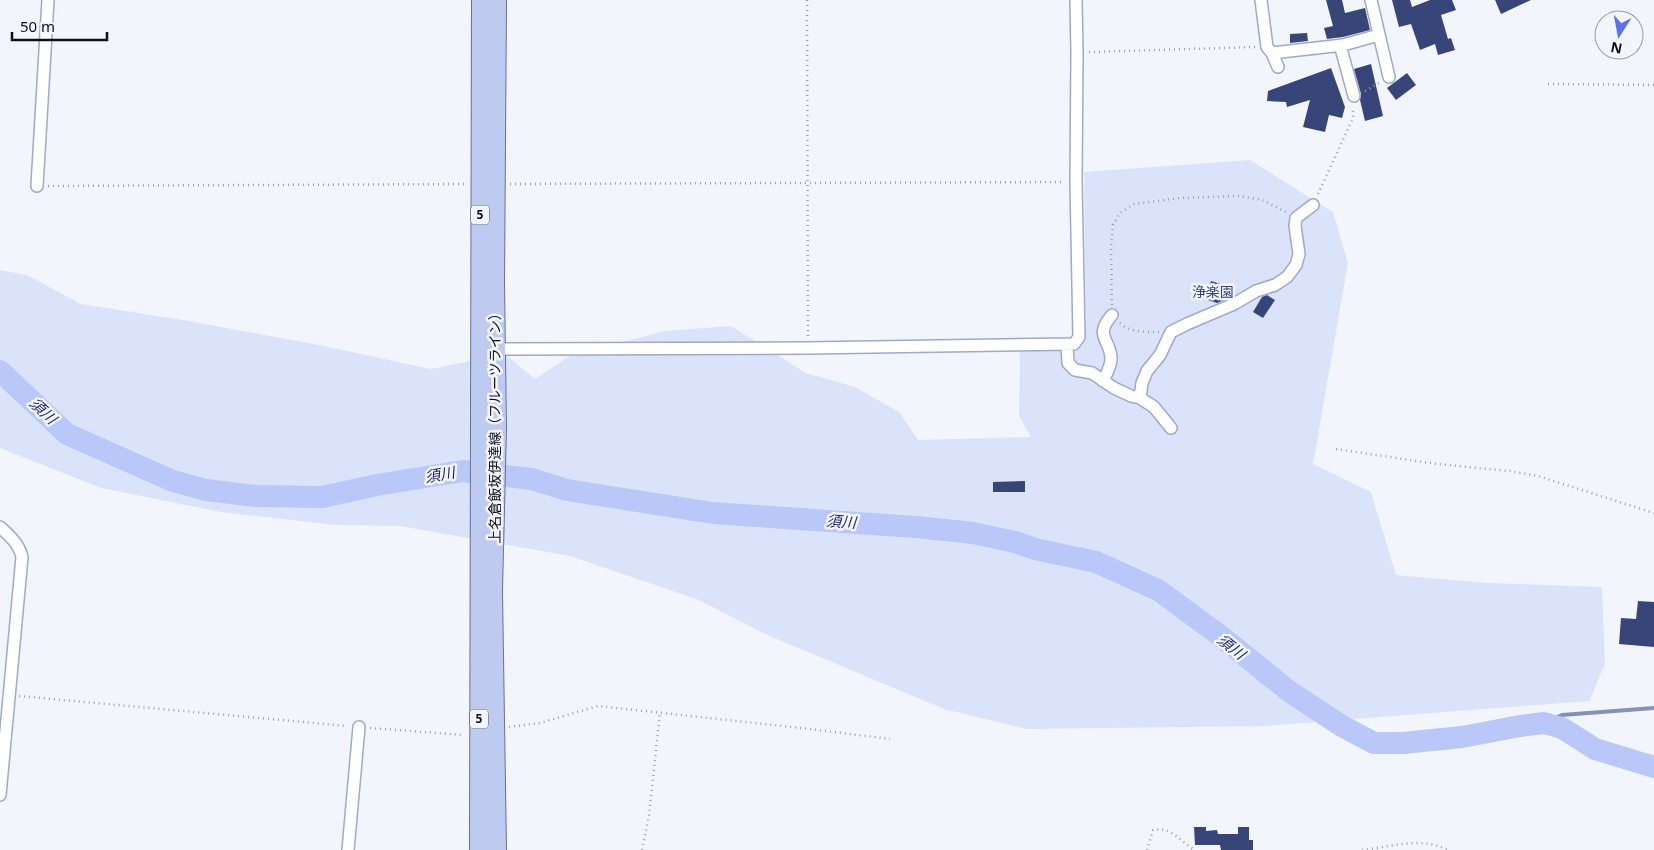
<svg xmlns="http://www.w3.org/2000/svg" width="1654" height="850" viewBox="0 0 1654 850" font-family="'Noto Sans','Noto Sans JP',sans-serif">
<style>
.green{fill:#dbe3fb}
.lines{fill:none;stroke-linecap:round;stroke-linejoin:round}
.stream{stroke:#8591b6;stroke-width:4}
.river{stroke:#b9c8f9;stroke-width:22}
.building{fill:#384579}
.minor-casing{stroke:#9fa9c9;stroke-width:14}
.primary-casing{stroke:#64729f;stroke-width:20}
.path{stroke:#9da0a9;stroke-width:2.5;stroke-dasharray:1 4;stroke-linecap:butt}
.minor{stroke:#fff;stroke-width:11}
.primary{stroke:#bfcaf0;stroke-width:18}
.labels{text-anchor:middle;stroke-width:5;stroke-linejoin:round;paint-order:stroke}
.shield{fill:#f3f5fc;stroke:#51555e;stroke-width:1}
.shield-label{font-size:12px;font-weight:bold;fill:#0c101b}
.park-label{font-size:14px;fill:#324086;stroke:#f3f5fc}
.street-label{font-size:14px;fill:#0c101b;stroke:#f3f5fc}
.water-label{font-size:15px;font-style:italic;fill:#181f63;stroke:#f3f5fc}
</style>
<rect width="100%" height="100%" fill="#f3f5fc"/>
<path class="green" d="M1250,160L1333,212L1348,263L1313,464L1371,492L1396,575L1487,583L1602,587L1605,664L1589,701L1265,726L1026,729L944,709L765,634L699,600L570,556L400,526L336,525L221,512L101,488L0,448V270L27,275L81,304L189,321L324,346L431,369L505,354L535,379L571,355L665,331L731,326L806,373L855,387L899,412L918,440L1031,437L1019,416L1020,351L1077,350L1086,338L1084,172Z"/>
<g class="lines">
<path class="stream" d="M1544,723L1562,715L1654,708"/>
<path class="river" d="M0,371L67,434L173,481L206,490L256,496L322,497L377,485L463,471L532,479L567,490L713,513L916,527L973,533L1015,542L1035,549L1096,562L1158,590L1218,634L1290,692L1342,726L1374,743H1403L1462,737L1520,726L1544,723L1562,728L1595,749L1654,767"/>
</g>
<path class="building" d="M1326,0H1342L1345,13L1365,8L1370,30L1343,37L1327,39L1324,28L1333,26Z
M1392,0H1410L1412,7L1430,0H1452L1456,10L1441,15L1448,39L1451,38L1455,50L1438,55L1435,44L1420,50L1411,24L1399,27Z
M1495,0H1531L1501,14Z
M1307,33L1308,41L1290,43V34Z
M1371,64L1383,116L1365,121L1360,100L1361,94L1354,69Z
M1331,68L1345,107L1342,118L1329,115L1325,132L1303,127L1310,100L1287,107L1286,102L1267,101L1268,91Z
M1407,73L1416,85L1396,100L1387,88Z
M1211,281L1230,287L1226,299L1217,303L1205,299Z
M1267,295L1275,300L1263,318L1253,312L1262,297Z
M1025,481V492H993V482Z
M1638,601L1654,602V647L1619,644L1621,618L1636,619Z
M1194,827H1206V831L1217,830L1218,834H1238V827H1249V840H1253V850H1221L1220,845H1195Z"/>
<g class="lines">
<defs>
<path id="minor" d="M1261,0L1267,47L1272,53L1278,67
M1371,0L1389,77
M1340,45L1354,96
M1272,53L1343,45L1379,35
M37,186L48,0
M1067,344L1068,363L1075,370L1092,373L1114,388L1131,396L1140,398L1154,407L1171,428
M496,349L808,348L1074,344L1079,337L1076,182L1077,52L1076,0
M1103,381C1106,375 1111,366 1111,359C1111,339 1093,337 1112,315
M1140,398L1142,383L1147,371L1160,355L1171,332L1187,324L1234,304L1256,291L1275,285L1287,277L1296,265L1299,254L1295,226L1296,218L1313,205
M0,527C10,536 19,544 22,557L0,795
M348,850L359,727"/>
<path id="primary" d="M479,850L481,0
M497,850L493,591L497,428L495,284L497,0"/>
</defs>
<use href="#minor" class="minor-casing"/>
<use href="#primary" class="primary-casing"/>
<path class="path" d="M807,0L808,336
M1089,52L1256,47
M1548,84L1654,85
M1365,91L1379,83
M510,184L1065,182
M48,186L467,184
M1318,194L1353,118V107
M1112,305L1111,247L1113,225L1120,213L1134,204L1179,198L1240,196L1262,200L1286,212
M1120,323C1130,333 1147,332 1160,332
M1336,449L1437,464L1509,471L1538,476L1654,513
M19,696L347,726
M509,727L540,723L598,706L801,728L890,739
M370,728L464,735
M642,850L649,816L660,712
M1147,850L1153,830C1172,826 1180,842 1195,850
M1362,850C1391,847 1421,836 1448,850"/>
<use href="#minor" class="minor"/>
<use href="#primary" class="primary"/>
</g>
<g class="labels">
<g class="shield">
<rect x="471" y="205.5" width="18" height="19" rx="4"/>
<rect x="470" y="709.5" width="18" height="19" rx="4"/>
</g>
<g class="shield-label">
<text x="480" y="219">5</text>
<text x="479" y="723">5</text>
</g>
<g class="park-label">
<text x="1213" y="297">浄楽園</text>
</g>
<g class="street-label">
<text transform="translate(495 425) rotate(-90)" y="5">上名倉飯坂伊達線（フルーツライン）</text>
</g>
<g class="water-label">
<text transform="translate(43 411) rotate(43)" y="5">須川</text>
<text transform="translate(440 475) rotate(-10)" y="5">須川</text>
<text transform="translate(841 522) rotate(4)" y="5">須川</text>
<text transform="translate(1231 647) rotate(38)" y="5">須川</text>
</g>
</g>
<g transform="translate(1619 35) rotate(191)"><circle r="24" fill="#f3f5fc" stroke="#9799a2"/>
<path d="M0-4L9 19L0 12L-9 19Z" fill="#5b72e9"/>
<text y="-8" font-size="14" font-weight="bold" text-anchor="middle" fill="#0c101b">N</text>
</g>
<path d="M12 32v8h95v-8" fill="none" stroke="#0c101b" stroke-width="2.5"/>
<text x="20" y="32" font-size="15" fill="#0c101b" stroke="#f3f5fc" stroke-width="4" paint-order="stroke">50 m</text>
</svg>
